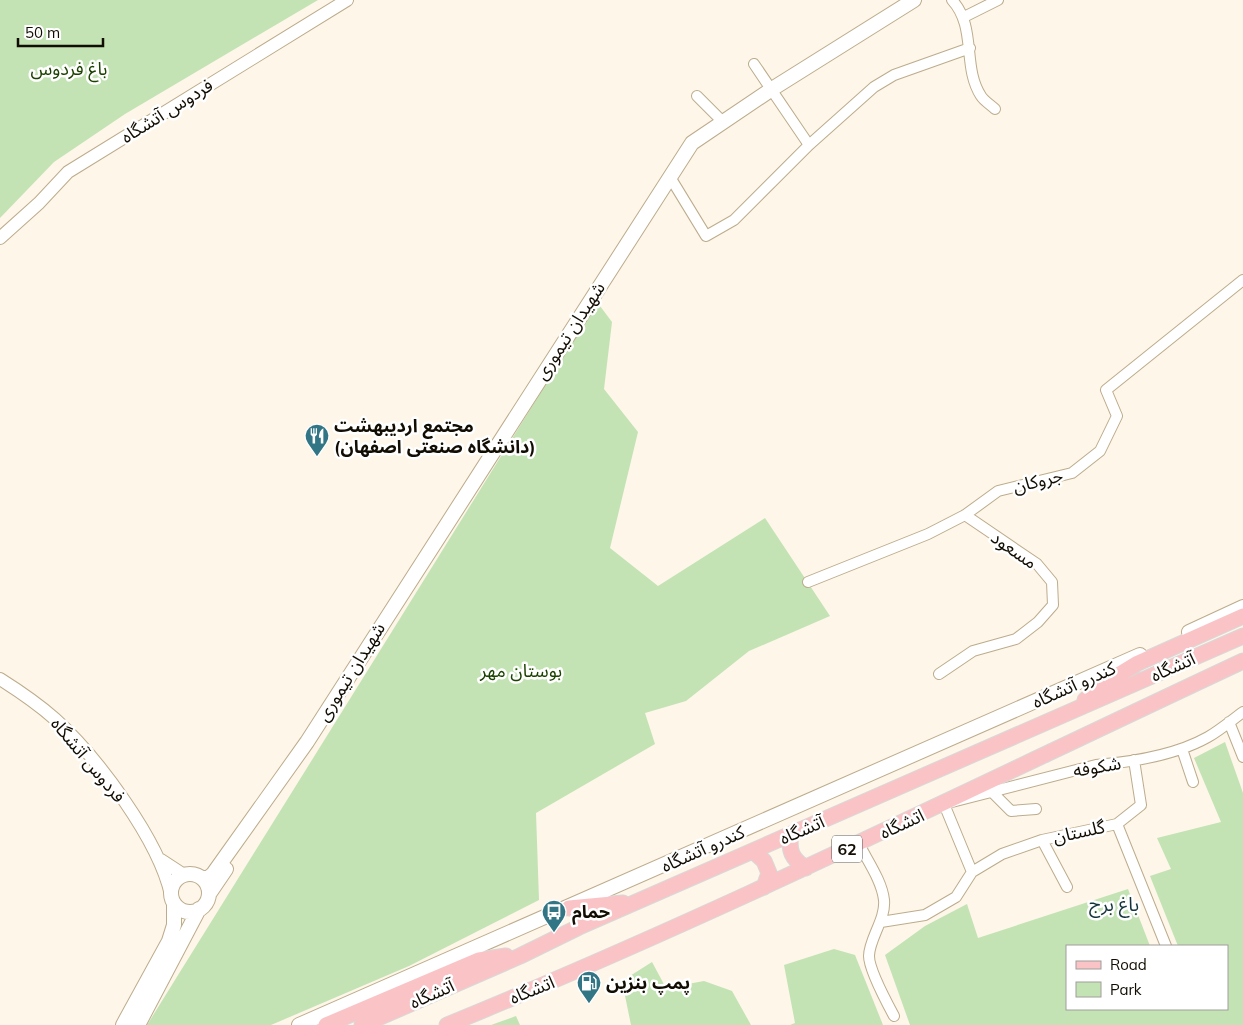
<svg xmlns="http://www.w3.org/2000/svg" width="1243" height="1025" viewBox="0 0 1243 1025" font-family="Mulish,'Noto Sans Arabic',sans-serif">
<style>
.green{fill:#c3e3b4}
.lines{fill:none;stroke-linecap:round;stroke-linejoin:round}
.minor-casing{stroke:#bdac8c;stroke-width:12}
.tertiary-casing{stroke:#bdac8c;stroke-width:14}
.secondary-casing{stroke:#bdac8c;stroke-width:16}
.primary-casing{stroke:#d9d8d7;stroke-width:17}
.minor{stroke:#fff;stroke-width:10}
.tertiary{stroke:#fff;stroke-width:12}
.secondary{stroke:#fff;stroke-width:14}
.primary{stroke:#fac4c7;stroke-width:15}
.labels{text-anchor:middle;stroke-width:5;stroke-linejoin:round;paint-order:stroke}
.shield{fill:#fff;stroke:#59564f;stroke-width:1}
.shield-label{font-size:16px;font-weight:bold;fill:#120d03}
.park-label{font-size:18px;fill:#1c4200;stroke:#fff}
.street-label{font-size:18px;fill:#120d03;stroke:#fff}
.poi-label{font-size:18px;font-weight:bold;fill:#120d03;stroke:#fff;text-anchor:start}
.neighbourhood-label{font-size:19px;fill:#13343b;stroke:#fff}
</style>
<rect width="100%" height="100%" fill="#fdf6e9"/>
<path class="green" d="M0,0H318L125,114L54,162L0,218Z
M597,302L612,322L604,389L638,432L610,548L658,586L765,518L830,616L749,651L686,701L645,713L655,744L536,813L539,900L409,966L271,1025H147Z
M1225,742L1243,793V1025H910L885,955L925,926L967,904L978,938L1128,889L1150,946H1067V1009H1227V946H1178L1150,876L1171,869L1157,838L1221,822L1194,758Z
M834,949L855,955L883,1025H790L795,1023L784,965Z
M652,962L666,988L704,981L732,991L751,1025H631L622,981Z
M516,1016L520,1025H491Z"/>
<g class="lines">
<defs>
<path id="minor" d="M952,0C977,27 962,67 981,96C984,101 991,105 995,109
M964,17L998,0
M754,64L809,145
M697,96L723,122
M670,177L706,236L734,220L809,145L874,87L894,75L970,48
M808,582L928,534L965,515L998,491L1072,473L1100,451L1117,416L1106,390L1243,280
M939,674L973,651L1016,639L1038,622L1053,605L1052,582L1037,564L965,515
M1229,722L1243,757
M1182,749L1193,782
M992,792L1011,811L1036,809
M1117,824L1166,946
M1042,840L1067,887
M859,844C867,860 882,881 884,900C886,919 869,939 869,956C869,970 887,1003 894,1016
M972,872L1002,854L1042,840L1117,824L1141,805L1134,760
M881,922L925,915L956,897L972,872L944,804L1096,765C1133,762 1176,755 1208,737C1220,730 1232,720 1243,712"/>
<path id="tertiary" d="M0,238L39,203L68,172L347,0
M0,679C19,691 38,704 55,719C97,757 159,840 171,895
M161,860L184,875"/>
<path id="secondary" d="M1189,632L1243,607
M171 893a19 19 0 1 1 38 0a19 19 0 1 1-38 0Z
M202,878H208L213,874L307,742L692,143L772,89L914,0
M209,894L226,869
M123,1025L169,941L174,925V903
M138,1025L199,909
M299,1025L1140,655"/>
<path id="primary" d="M1085,700L1105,683L1138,663L1243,616
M791,834C788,851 792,859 806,868
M753,851L764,861L769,873L764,887
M569,908L623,903
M326,1025L479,960L506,956
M362,1025L520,956L579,927L1243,636
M447,1025C717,915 978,785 1243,661"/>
</defs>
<use href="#minor" class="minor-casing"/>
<use href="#tertiary" class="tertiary-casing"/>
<use href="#secondary" class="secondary-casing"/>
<use href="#primary" class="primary-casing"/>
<use href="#minor" class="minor"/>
<use href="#tertiary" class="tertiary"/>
<use href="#secondary" class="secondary"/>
<use href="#primary" class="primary"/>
</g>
<defs>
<symbol id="restaurant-pin" viewBox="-11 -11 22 30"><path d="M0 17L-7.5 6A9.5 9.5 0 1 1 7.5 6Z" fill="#327686" stroke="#fff"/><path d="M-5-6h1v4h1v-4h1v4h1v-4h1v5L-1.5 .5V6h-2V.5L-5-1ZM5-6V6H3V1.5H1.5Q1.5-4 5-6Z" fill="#fff"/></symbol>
<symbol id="bus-pin" viewBox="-11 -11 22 30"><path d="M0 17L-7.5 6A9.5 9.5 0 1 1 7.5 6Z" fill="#327686" stroke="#fff"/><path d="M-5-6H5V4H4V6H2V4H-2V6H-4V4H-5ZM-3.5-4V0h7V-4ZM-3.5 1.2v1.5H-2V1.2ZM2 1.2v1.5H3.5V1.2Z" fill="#fff"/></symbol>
<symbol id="fuel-pin" viewBox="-11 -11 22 30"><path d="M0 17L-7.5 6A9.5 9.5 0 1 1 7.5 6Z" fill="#327686" stroke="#fff"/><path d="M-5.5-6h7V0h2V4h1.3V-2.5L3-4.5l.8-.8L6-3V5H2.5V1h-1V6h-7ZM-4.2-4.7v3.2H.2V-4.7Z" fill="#fff"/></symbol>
</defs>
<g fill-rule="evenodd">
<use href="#restaurant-pin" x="303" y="422" width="28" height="38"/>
<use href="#bus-pin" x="540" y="898" width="28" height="38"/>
<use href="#fuel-pin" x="575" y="969" width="28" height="38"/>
</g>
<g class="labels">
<rect class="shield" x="832" y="835.5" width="30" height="27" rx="4"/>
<g class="shield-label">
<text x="847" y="855">62</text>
</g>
<g class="park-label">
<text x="69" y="75">باغ فردوس</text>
<text x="521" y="677">بوستان مهر</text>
</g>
<g class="street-label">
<text transform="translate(167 111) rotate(-32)" y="6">فردوس آتشگاه</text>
<text transform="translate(570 331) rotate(-57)" y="6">شهیدان تیموری</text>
<text transform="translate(1038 481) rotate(-14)" y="6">جروکان</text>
<text transform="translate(1014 550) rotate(35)" y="6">مسعود</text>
<text transform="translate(1173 667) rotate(-24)" y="6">آتشگاه</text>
<text transform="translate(351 672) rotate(-58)" y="6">شهیدان تیموری</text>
<text transform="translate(1074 685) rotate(-24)" y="6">کندرو آتشگاه</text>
<text transform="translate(88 760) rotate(50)" y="6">فردوس آتشگاه</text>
<text transform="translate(1097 767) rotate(-10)" y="6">شکوفه</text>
<text transform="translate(902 824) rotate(-25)" y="6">اتشگاه</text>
<text transform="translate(802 830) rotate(-23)" y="6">آتشگاه</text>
<text transform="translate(1079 832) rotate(-12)" y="6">گلستان</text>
<text transform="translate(703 849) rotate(-24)" y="6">کندرو آتشگاه</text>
<text transform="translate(532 990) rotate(-22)" y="6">اتشگاه</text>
<text transform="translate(432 994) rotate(-24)" y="6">آتشگاه</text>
</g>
<g class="poi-label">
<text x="334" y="432">مجتمع اردیبهشت<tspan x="334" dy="21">(دانشگاه صنعتی اصفهان)</tspan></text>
<text x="572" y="918">حمام</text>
<text x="606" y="989">پمپ بنزین</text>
</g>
<g class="neighbourhood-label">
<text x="1114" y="911">باغ برج</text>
</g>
</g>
<rect x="1066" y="945" width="162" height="65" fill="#ffffff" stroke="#a09e9a"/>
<rect x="1076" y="961" width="25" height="8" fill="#fac4c7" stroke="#a09e9a"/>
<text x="1110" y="970" font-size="15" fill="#120d03">Road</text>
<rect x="1076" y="982" width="25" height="15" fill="#c3e3b4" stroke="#a09e9a"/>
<text x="1110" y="995" font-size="15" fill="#120d03">Park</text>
<path d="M18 38v8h85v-8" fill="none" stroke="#120d03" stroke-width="2.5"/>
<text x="25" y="38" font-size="15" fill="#120d03" stroke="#ffffff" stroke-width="4" paint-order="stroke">50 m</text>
</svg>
